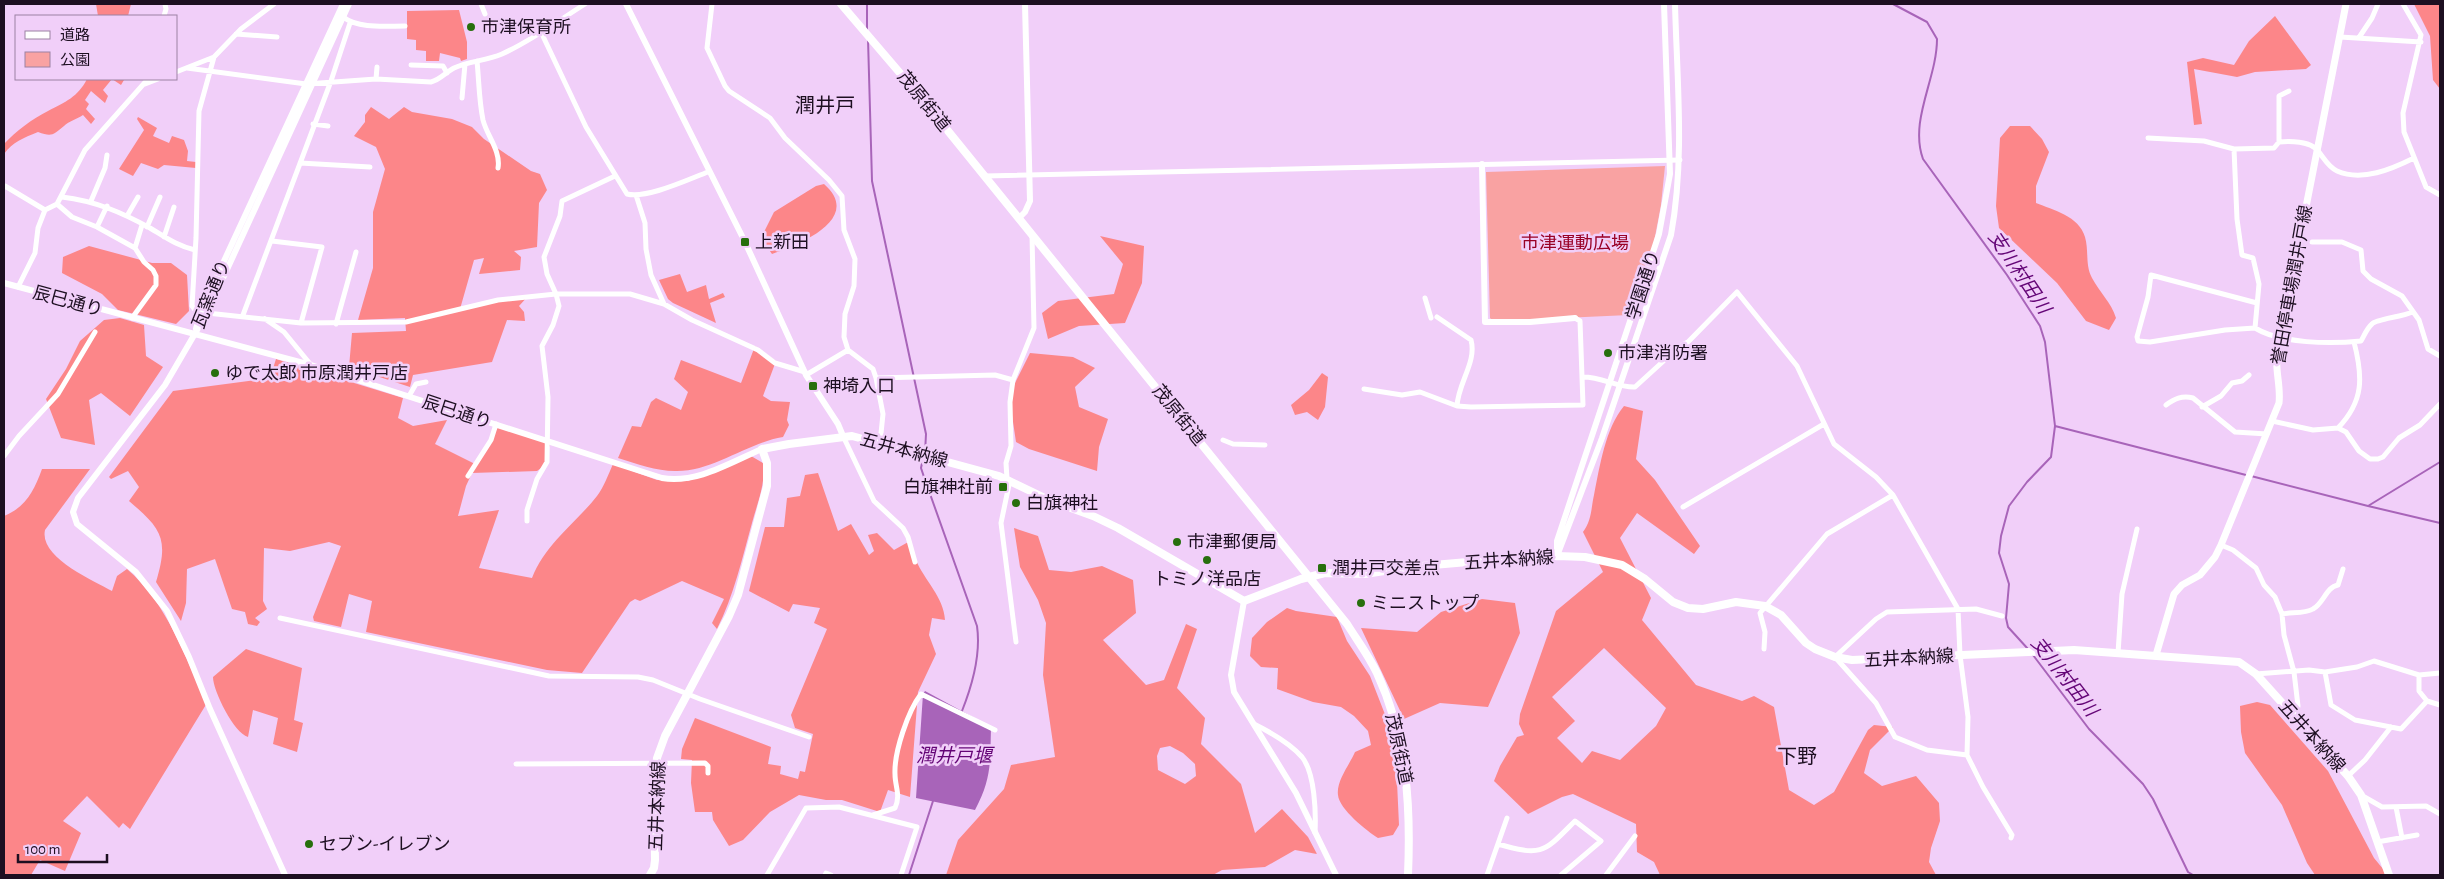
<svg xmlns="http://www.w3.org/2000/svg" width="2444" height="879" viewBox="0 0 2444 879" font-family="'Alegreya Sans','Noto Sans JP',sans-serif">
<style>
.green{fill:#f9a2a2}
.forest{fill:#fc8689;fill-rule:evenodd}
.water{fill:#a864b9}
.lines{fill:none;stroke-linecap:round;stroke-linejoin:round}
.stream{stroke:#a864b9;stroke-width:2}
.minor{stroke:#fff;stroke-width:5}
.tertiary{stroke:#fff;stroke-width:6}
.secondary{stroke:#fff;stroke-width:7}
.primary{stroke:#fff;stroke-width:8}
.poi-dot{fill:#276f0d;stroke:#f1cff9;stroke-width:2}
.labels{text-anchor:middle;stroke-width:5;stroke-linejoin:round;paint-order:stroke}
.poi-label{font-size:18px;fill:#1d0f21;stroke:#f1cff9;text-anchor:start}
.street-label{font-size:18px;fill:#1d0f21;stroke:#f1cff9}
.park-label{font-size:18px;fill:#990126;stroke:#f1cff9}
.water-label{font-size:19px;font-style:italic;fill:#640576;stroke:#f1cff9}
.quarter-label{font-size:20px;fill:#1d0f21;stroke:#f1cff9}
</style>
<rect width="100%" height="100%" fill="#f1cff9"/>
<path class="green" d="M1665,166L1661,205L1654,242L1629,315L1493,321L1490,318L1486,172Z"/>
<path class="forest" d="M96,4H131L128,16H98Z
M2414,4H2440V89L2433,80L2430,36Z
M459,10L467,42V59L461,61L460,58L440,53L439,61H426V51L416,50V40L407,39V11Z
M2275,16L2311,65L2306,69L2255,72L2237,77L2194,69L2202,124L2194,125L2187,62L2203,58L2234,65L2249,41Z
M87,79H122L124,80L121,85L112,79L103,90L108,96L105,103L91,91L85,100L89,104L86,109L95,119L91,124L83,115C77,119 69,121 64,126C53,135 52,137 38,132C23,138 13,142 4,154V144C16,131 32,119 48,111C65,102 78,97 87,79Z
M371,107L389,119L404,107L412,112L452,119L472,127L484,139L531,171L540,174L547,190L539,203L537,247L514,251L521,257L520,270L479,274L484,258L474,260L460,309L529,295L519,306L524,312L525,321L507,320L492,362L413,375L410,387L349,367L352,333L406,331L405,318L358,320L373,268V212L385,169L376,147L354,136L365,122V115Z
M138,117L157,128L153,136L169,143L172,136L184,140L188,151L187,161L196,162V168L164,165L158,169L141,163L133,176L119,169L144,130L137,119Z
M2010,126H2030L2042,139L2049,152L2036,186V203C2053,210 2079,216 2085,237C2089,251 2085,265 2092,278C2100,293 2111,302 2116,318L2109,330L2086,321L2057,283L1999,228L1996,206L2000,138Z
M824,184C864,219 798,245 772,254L761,238L774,212L816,186Z
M1100,236L1144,246L1142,283L1125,323L1079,326L1048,339L1042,313L1058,301L1114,294L1123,264Z
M89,246L152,263H171L187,275L189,311L176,324L118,310L102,294L62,273L63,257Z
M680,274L687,292L706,285L709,299L723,293L725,297L710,303L716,323L673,303L668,299L659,280Z
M120,318L144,325L146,356L163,367L130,416L101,393L89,400L95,445L61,438L46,399L66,369L80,341L104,320Z
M755,346L776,361L763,396L771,401L790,402L787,420L789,425L783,437C746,443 713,472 675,471C656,471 637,464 618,458L632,426L641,427L651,402L656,398L681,410L688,392L674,379L681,360L741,383Z
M1030,353L1073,357L1095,368L1075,387L1079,407L1108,419L1099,447L1097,471L1029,449L1016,442L1009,395Z
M276,359L403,398L398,418L413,426L447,420L435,444L477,465L498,427L550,444L544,466L537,471L472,473L466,486L458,516L499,510L479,568L532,578C546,543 575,524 597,496C604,487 608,475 613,464L657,480L688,481L751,456L763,463C766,484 757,504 752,523C742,559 734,595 717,629L712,623L724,599L682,581L640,601L635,599L630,602L582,673L547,670L366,632L372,601L349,594L341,627L314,621L313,617L341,546L329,542L290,551L264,548L263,601L267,609L255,618L260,622L257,626L248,624L245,612L232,609L215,559L187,569L186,603L181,621L156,582C169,539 162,529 129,501L139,487L128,471L111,479L109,477L173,391L270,378Z
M1322,373L1328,377L1325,407L1318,420L1307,412L1295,415L1291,405L1309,390Z
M1624,406L1643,411L1636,459L1655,480L1700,546L1694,554L1637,513L1620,538L1651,598L1642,620L1696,685L1742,701L1754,696L1774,707L1789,790L1814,805L1834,792L1868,730L1874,725L1893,727L1870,750L1864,773L1882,786L1916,776L1939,803L1940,821L1931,848L1929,862L1936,875H1660L1654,862L1637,852L1636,824L1573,794L1562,797L1528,814L1494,781L1500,766L1517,737L1524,735L1519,724L1520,714L1556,611L1603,572L1583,532C1592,520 1591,508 1594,495C1600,466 1605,429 1624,406ZM1604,648L1666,708L1656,726L1620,760L1592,751L1582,763L1557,738L1575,721L1552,697Z
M42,469H90L45,530C39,557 92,580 112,591L117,576L127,569C168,604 184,656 207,703L130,829L123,823L119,828L87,796L63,821L81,833L65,871L40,860L31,875H4V516C26,507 34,491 42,469Z
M818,473L838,531L851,524L869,555L874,551L868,535L877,533L894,550L910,541C912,548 913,555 916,560C924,580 944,597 945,620L932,618L929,635L936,654L918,692L910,797L888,790L880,812L842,800H826L799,795L770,812L743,840L729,846L713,820L712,812H695L691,783L692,760L681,759L682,749L695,718L771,747L768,764L781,766L780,774L798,779L800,771L805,772L813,734L795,728L791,715L827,629L814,623L820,608L793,604L789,612L749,591L765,527H784L787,498L800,496L805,475Z
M1014,528L1038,536L1049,570L1071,572L1102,566L1133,580L1136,613L1103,640L1146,685L1164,680L1186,624L1197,629L1177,688L1205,718L1201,744L1241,784L1255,833L1282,809L1308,837L1317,854L1295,850L1265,867L1222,870L1213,875H946L958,840L1004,789L1011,765L1055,757L1043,675L1046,623L1038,600L1020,567ZM1170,746L1183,753L1195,764L1196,776L1185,784L1158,770L1157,756L1160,748Z
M1482,599L1515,603L1520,633L1488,707L1440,703L1404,719L1361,628L1417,632L1441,612Z
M1287,608L1296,611L1337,617L1347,641L1370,676L1386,717L1396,760L1399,825L1393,835L1378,838C1367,831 1339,809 1338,795C1336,781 1350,764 1355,752L1371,745L1368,731L1354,716L1341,707L1313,702L1277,689L1278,668L1261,667L1250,656L1252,638L1267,622Z
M246,649L302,668L294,720L303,723L297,752L273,744L278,718L253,710L248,737C234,733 213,691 213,677Z
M2257,702L2270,705L2328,771L2374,858L2388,875H2315L2307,863L2282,805L2245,753L2241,732L2240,706Z"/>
<path class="water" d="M925,691L991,727C990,762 992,778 975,810L916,798L923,694Z"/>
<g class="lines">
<path class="stream" d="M867,4V30
M1893,4L1927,22L1937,39C1937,79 1909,120 1923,159L2007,275L2040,326L2045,342L2055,426L2051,457L2027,482L2009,506L2001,536L1999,553L2009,584L2006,618L2008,627L2028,649
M868,39L872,181L926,434L925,453
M2055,426L2246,475
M923,458L921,468L924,477L977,626C981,654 972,686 962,711
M2251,476L2368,506L2440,462
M2368,506L2440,523
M2033,655L2089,729L2143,784L2153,799L2188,872L2193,875
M909,875L933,801"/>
<path class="minor" d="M481,4L485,14
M712,4L707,48L725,86L729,91L770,118L785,138L829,180L842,196L844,230L855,259L854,286L845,314L844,337L848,350L873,369L876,378L883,414L880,443
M2403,4L2421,35L2403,113L2404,132L2426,187L2440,195
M164,16L166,9L165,4
M343,17C359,29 385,26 405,26
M541,32L586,127L627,194C647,199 689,179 708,172
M236,34L277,37
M2360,36L2372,18L2378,4
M2340,37L2421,42
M477,61C479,81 479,101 483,120C487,136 501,151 498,168
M411,65L443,66L447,73
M187,68L306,84L376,79L431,82C440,80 446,72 454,68C469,61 486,61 502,54C531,41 558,21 585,4
M176,72L214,57L241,29L274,4
M376,79L377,67
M145,84L158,79
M462,98L465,64
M313,124L328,126
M2148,138L2204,141L2234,149L2274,148L2279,142C2290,141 2310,141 2318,151C2324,158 2328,167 2337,171C2362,182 2392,169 2414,158
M2279,142V96L2289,91
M2234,149L2237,219L2242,255L2253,258L2259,284L2255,328C2281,344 2331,344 2361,341C2364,336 2367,328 2372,324C2376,319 2402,317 2412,312
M300,163L370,167
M985,176L1680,160
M4,187L5,186L45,210
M636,195L645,223L646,249L651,275L664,304
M62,197C95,201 121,212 150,228C165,237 177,246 195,250
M91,201L105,168L107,155
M57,204L72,217L97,227L135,248L144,262L153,270L156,276V285L132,318
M127,216L138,197
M97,227L107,206
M147,227L160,197
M164,237L174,207
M272,241L322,247L301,323
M2312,242H2342L2361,250L2363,271L2371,279L2402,296L2419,320L2428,349L2440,356
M135,248L142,225
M18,287L35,253L38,228L45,210L57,204L85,150L148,79
M1425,298L1431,318
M207,313L301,323L406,322L498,300L556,294H630L664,304L692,320L758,350L775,363L805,372
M199,315L192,306L196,238L199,111L214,57
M243,315L331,81L350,23
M1437,317L1471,340C1477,362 1458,383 1457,406
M265,319L284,332L311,365
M336,324L356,252
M2255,328L2225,330L2150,342L2138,341L2137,337L2148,297L2151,275L2257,303
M806,375L848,350
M1583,377C1602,377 1619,388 1635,387L1680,346L1688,342L1737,292L1797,366L1834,444L1876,477L1893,495L1958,609L1960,655L1968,717L1967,755L1983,787L2012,835L2011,838
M876,378L995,375L1013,380
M1364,389L1402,395L1420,392L1457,406L1471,407L1583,405L1580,321L1575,318
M409,396L416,384L426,382
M2166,405C2174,399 2182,395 2193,398L2235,432L2267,434
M2202,407L2221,396L2232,383L2242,381L2249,375
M2272,421L2313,430L2338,428L2346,432L2359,451L2370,459H2378L2383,457L2399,438L2420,425L2440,404
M2338,428C2364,401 2363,377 2354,342
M843,436L874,501L903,528L908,537L915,562
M1223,440L1233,444L1265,445
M4,456L19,436L58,394L95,332
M468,476L491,440L496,424
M1007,479L1006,463L1011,446L1010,402L1013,380L1034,328L1032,235
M1010,480L1001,523L1016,642
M1683,507L1824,424
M527,521V510L537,479L547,462L548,397L542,346L553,325L559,306L556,294L547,274L544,257L560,216L562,201L615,176
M2221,545L2233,550L2256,568L2264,585L2275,597L2282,614L2284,635L2294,672L2298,706L2295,717
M2282,614C2291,612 2305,614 2313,609C2324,603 2326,587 2338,585L2343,569
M280,618L549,676L638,677L653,680L700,699L809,737
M1764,649L1765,632L1760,613L1827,534L1893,495
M2118,653L2122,594L2137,529
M2325,672L2331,705L2355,720L2401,729L2427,701
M2256,674L2309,670L2325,672L2357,667L2374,661L2419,675L2440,673
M2419,675V691L2427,701L2440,705
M1254,724C1270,732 1290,743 1302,757C1315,773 1316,813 1315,833
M1967,755L1927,750L1895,737L1876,703L1835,657L1876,619L1887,612L1976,609L2002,616
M516,764L705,763L708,766V773
M2348,776L2365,760L2391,727
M2361,795L2382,807L2426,806L2440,814
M2396,807L2402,838
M873,815L895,808C901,795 895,787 895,774C894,752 908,711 921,694L995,730
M2377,842L2417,835
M1498,844C1543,857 1544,852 1575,821L1601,841L1561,875
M767,875L806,808L839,807L917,827L901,875
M825,875L826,873L831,875
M1487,875L1507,818
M1606,875L1635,836"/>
<path class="tertiary" d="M626,4L745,242L806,375L838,424L843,436
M1482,164L1485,322H1530L1575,318
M1019,218L1025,212L1030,201L1025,4
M4,283L311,365L662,478C697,484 731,462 762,449
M196,329L199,315L343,4
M1557,554V541L1659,234L1670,174L1664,4
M1557,556L1602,438L1671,235C1685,159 1677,81 1675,4
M1244,601L1231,675L1234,692L1296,793L1336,875
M285,875L210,709L189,657L167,611L136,572L77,524L73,512L78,498L165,385L207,313L349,4"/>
<path class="secondary" d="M2156,655L2174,594L2182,585L2200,575L2215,557L2221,545L2279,403C2281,386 2275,371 2277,354L2346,4"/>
<path class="primary" d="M841,4L923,100L1347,624C1357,640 1369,656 1377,673C1407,738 1411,805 1408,875
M650,875L654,868L655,860L654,789L657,758L665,736L729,616L738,595L767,486V463L762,449L789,444L852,436L999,476L1049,500L1093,516L1118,528L1244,601L1301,579L1325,573L1365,574L1410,567L1491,560L1557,556L1585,557L1622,565L1645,579L1673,602L1688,608L1703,609L1736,602L1765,606L1781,615L1806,643L1815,649L1835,657L1852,660L2074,650L2239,662L2256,674L2348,776L2361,795L2389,875"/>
</g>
<g class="poi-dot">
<circle cx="471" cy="27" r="5"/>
<rect x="740" y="237" width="10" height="10" rx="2.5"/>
<circle cx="1608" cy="353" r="5"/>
<circle cx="215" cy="373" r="5"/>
<rect x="808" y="381" width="10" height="10" rx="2.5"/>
<rect x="998" y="482" width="10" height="10" rx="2.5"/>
<circle cx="1016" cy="503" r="5"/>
<circle cx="1177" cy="542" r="5"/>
<circle cx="1207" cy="560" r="5"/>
<rect x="1317" y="563" width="10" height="10" rx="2.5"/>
<circle cx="1361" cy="603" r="5"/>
<circle cx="309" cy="844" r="5"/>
</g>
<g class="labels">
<g class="poi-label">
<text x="481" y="33">市津保育所</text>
<text x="755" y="248">上新田</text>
<text x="1618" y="359">市津消防署</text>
<text x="225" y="379">ゆで太郎 市原潤井戸店</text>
<text x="823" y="392">神埼入口</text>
<text x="993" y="493" text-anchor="end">白旗神社前</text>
<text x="1026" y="509">白旗神社</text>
<text x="1187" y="548">市津郵便局</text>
<text x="1332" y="574">潤井戸交差点</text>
<text x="1207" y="585" text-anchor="middle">トミノ洋品店</text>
<text x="1371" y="609">ミニストップ</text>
<text x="319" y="850">セブン-イレブン</text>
</g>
<g class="street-label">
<text transform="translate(924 101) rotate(51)" y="6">茂原街道</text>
<text transform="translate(1643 285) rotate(-72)" y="6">学園通り</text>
<text transform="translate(2292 285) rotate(-80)" y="6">誉田停車場潤井戸線</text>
<text transform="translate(211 294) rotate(-68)" y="6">瓦窯通り</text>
<text transform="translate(68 301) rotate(15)" y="6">辰巳通り</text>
<text transform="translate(457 412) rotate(18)" y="6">辰巳通り</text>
<text transform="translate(1179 415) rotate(51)" y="6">茂原街道</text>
<text transform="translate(904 450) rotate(15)" y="6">五井本納線</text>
<text transform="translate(1509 560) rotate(-4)" y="6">五井本納線</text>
<text transform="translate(1909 658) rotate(-3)" y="6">五井本納線</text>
<text transform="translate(2312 736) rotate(48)" y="6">五井本納線</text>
<text transform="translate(1399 749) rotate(78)" y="6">茂原街道</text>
<text transform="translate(657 806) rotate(-88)" y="6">五井本納線</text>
</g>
<g class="park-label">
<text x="1575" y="249">市津運動広場</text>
</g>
<g class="water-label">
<text transform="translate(2020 272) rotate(56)" y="7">支川村田川</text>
<text transform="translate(2065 676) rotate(52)" y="7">支川村田川</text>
<text x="954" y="762">潤井戸堰</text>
</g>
<g class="quarter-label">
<text x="825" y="112">潤井戸</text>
<text x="1797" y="763">下野</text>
</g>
</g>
<rect width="2444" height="879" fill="none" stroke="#1d0f21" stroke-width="10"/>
<rect x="15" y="15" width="162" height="65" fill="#f1cff9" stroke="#9c82a3"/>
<rect x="25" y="31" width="25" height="8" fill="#ffffff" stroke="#9c82a3"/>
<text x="60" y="40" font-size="15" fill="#1d0f21">道路</text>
<rect x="25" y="52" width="25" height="15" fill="#f9a2a2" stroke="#9c82a3"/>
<text x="60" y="65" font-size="15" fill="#1d0f21">公園</text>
<path d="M18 854v8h89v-8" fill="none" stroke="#1d0f21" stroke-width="2.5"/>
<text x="25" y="854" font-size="15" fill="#1d0f21" stroke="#f1cff9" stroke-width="4" paint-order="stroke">100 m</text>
</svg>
